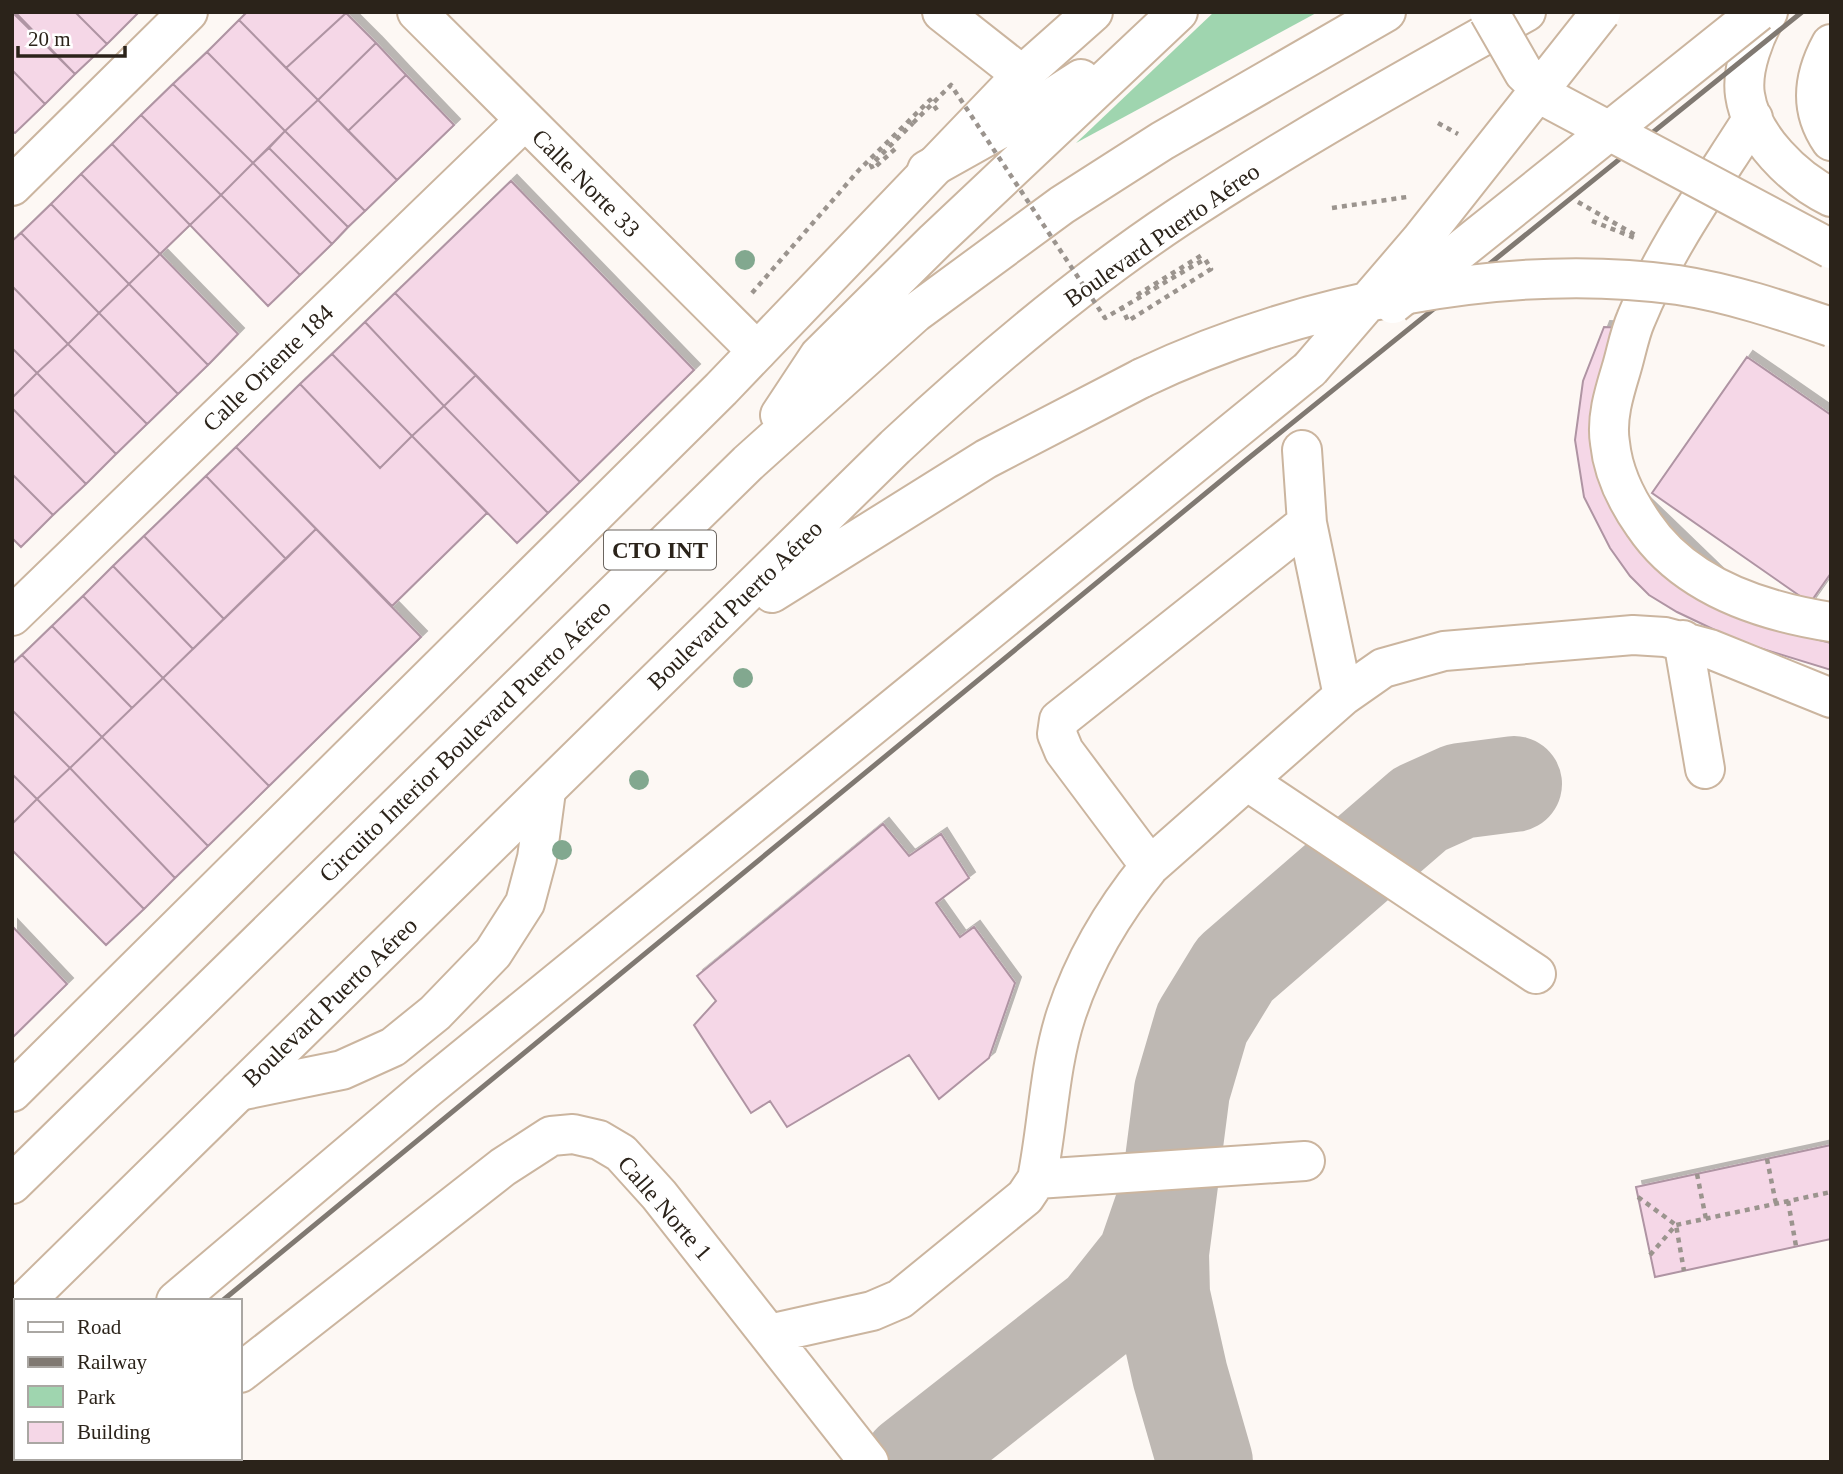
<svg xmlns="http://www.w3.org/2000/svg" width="1843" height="1474" viewBox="0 0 1843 1474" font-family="'Times New Roman',serif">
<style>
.green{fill:#9fd5af}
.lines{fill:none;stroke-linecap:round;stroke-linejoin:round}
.taxiway{stroke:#beb8b3;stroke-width:96}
.building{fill:#f5d7e7;stroke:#af94a3;stroke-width:2;filter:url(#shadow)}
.minor-casing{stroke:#cbb59f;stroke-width:42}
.major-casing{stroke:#cbb59f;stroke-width:42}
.highway-casing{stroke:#cbb59f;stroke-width:42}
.path{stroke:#9b948e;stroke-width:4.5;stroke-dasharray:5 5;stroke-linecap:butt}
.minor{stroke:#fff;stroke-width:38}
.major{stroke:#fff;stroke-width:38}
.highway{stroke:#fff;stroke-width:38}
.rail{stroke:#807972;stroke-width:5}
.minor-bridge-casing{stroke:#cbb59f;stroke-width:42;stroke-linecap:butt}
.highway-bridge-casing{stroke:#cbb59f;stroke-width:42;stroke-linecap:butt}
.path-bridge{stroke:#9b948e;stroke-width:4.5;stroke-dasharray:5 5;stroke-linecap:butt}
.minor-bridge{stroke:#fff;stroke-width:38}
.highway-bridge{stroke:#fff;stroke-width:38}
.tree{fill:#82a88f}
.labels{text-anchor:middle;stroke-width:6;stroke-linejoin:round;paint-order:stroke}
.shield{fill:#fff;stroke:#6b655f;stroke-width:2}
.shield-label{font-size:23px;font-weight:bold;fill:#2b231a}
.street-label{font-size:24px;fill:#2b231a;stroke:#fff}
</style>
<defs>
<filter id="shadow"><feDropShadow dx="6" dy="-6" stdDeviation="0" flood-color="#0004"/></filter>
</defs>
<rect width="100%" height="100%" fill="#fdf8f4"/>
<path class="green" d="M1214,12H1318L1076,143Z"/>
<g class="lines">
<path class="taxiway" d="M911,1462L1102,1312L1145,1258L1164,1203
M1205,1462L1180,1375L1162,1295L1161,1253L1182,1091L1202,1023L1235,969L1420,809L1460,791L1514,784"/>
</g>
<path class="building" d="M12,12L75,74L45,104L12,70Z
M15,12H75L107,44L75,74Z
M75,12H139L107,44Z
M247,12H346V13L286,68L239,20Z
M346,13L376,43L318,100L286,68Z
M239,20L318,100L285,131L207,52Z
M376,43L406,75L348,131L318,100Z
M207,52L285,131L253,163L173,84Z
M12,70L45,104L15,133L12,131Z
M406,75L454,125L397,180L348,131Z
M173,84L253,163L221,195L141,115Z
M318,100L397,180L365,211L285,131Z
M141,115L221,195L190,225L112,144Z
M285,131L365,211L348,227L269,148Z
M112,144L190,225L160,254L81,174Z
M269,148L348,227L332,244L253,163Z
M253,163L332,244L300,275L221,195Z
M81,174L160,254L129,284L51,204Z
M511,181L694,370L580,482L395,293Z
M221,195L300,275L268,306L190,225Z
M51,204L129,284L99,313L21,233Z
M21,233L99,313L68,344L12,286V241Z
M160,254L238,334L208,365L129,284Z
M129,284L208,365L178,394L99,313Z
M12,286L68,344L37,373L12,348Z
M395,293L476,375L444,406L365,322Z
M99,313L178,394L147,424L68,344Z
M365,322L444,406L412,436L332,354Z
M1604,327L1626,328L1602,463L1773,628L1831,643V670L1740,642L1677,612L1649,595L1630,576L1610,548L1584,497L1575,440L1583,381Z
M68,344L147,424L116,454L37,373Z
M12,348L37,373L12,398Z
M332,354L412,436L380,468L300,384Z
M1747,357L1831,415V573L1810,603L1652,493Z
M37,373L116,454L86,484L12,408V398Z
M476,375L580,482L548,513L444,406Z
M300,384L380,468L412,436L487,513L392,606L236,447Z
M444,406L548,513L517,543L412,436Z
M12,408L86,484L53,515L12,474Z
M236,447L316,529L286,559L206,476Z
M12,474L53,515L21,547L12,538Z
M206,476L286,559L224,619L144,536Z
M316,529L421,637L269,786L163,678Z
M144,536L224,619L193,649L113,566Z
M113,566L193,649L163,678L83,596Z
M83,596L163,678L132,708L52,626Z
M52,626L132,708L102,737L22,655Z
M22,655L102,737L70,768L12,710V664Z
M163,678L269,786L208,846L102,737Z
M12,710L70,768L37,799L12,774Z
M102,737L208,846L175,878L70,768Z
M70,768L175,878L144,909L37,799Z
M12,774L37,799L12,824Z
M37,799L144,909L106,945L12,850V824Z
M883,824L909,856L941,834L969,878L936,903L960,937L974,927L1015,983L989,1058L939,1099L909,1055L787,1127L770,1101L751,1113L694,1025L716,1001L697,976Z
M12,926L67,984L12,1038Z
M1831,1145V1239L1655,1277L1636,1187Z"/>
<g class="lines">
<defs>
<path id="minor" d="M417,12L757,351
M942,12L1022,75
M1768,12C1755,34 1741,69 1745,95C1751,137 1794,179 1831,197
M1831,44C1813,77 1809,109 1831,141
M1753,118C1712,183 1665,248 1636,319C1629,335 1626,354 1621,370C1614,393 1606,419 1610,443C1613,473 1627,501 1644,525C1685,586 1760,611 1831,622
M12,186L188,12
M1302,450L1307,523L1343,696
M12,616L524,121
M1683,640L1705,769
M1247,781L1536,974
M1150,866L1064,751L1057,734L1059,720L1307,523
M239,1091L342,1070L393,1047L435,1013L493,953L525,903L537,858L546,791
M1037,1179L1305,1161
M176,1301L424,1091L1310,369
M769,1334L872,1311L900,1299L1025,1197L1037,1179C1048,1125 1049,1067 1066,1015C1084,960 1114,910 1150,866L1343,696L1383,668L1444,651L1633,635L1665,637L1710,649L1831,698
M240,1373L503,1167L551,1136L573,1134L599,1140L621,1153L659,1195L869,1462
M12,1449L16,1445
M130,1462L134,1458"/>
<path id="major" d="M12,1092L721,389L1022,75L1093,12"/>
<path id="highway" d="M927,170L1025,115L1081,79
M780,415L819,356L935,241L1178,12
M772,593L986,459L1142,378
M12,1184L748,463L915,313L1062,205L1162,141L1386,12
M25,1301L895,447C984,364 1078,284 1179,217C1291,143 1409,77 1526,12"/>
</defs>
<use href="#minor" class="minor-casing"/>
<use href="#major" class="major-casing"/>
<use href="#highway" class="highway-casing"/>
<path class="path" d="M1438,123L1458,134
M895,149L873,169L871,165L913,123
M1578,202L1637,236
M1332,208L1407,197
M1592,221L1635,238
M752,293L859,170L930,100L937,110
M1137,295L1202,255
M1121,306L1128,321L1211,269L1205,259L1157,287
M1767,1159L1776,1204
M1697,1174L1706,1219
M1638,1197L1676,1225L1684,1271
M1788,1201L1796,1246
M1650,1255L1676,1225L1831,1192"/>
<use href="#minor" class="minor"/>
<use href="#major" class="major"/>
<use href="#highway" class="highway"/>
<path class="rail" d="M222,1301L1245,461L1802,12
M54,1462L58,1458"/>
<defs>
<path id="minor-bridge" d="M1393,304L1758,12"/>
<path id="highway-bridge" d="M1489,12L1524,73L1553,101L1831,249
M1310,369L1420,241L1601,12
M1142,378C1298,304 1505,261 1678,285C1730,293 1781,310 1831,327"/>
</defs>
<use href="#minor-bridge" class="minor-bridge-casing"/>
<use href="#highway-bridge" class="highway-bridge-casing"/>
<path class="path-bridge" d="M913,123L951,85L1105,318L1157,287"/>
<use href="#minor-bridge" class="minor-bridge"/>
<use href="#highway-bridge" class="highway-bridge"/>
</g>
<g class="tree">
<circle cx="745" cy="260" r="10"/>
<circle cx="743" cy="678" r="10"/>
<circle cx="639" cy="780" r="10"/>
<circle cx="562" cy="850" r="10"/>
</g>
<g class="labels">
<rect class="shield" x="604" y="530.5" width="112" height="39" rx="5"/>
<g class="shield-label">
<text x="660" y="558">CTO INT</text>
</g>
<g class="street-label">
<text transform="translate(586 183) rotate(45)" y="8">Calle Norte 33</text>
<text transform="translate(1162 235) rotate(-35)" y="8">Boulevard Puerto Aéreo</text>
<text transform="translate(268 368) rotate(-44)" y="8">Calle Oriente 184</text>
<text transform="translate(735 605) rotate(-44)" y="8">Boulevard Puerto Aéreo</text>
<text transform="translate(465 741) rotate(-44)" y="8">Circuito Interior Boulevard Puerto Aéreo</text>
<text transform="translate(330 1002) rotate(-44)" y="8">Boulevard Puerto Aéreo</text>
<text transform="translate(665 1208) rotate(49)" y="8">Calle Norte 1</text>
</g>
</g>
<rect width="1843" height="1474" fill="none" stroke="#2b231a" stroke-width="28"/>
<rect x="14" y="1299" width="228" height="161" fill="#ffffff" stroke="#aaa7a3" stroke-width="2"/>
<rect x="28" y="1322" width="35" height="10" fill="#ffffff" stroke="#aaa7a3" stroke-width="2"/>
<text x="77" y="1334" font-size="21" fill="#2b231a">Road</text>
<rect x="28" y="1357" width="35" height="10" fill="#807972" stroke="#aaa7a3" stroke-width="2"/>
<text x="77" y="1369" font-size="21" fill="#2b231a">Railway</text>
<rect x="28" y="1386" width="35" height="21" fill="#9fd5af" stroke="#aaa7a3" stroke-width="2"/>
<text x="77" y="1404" font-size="21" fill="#2b231a">Park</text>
<rect x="28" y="1422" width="35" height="21" fill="#f5d7e7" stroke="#aaa7a3" stroke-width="2"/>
<text x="77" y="1439" font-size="21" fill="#2b231a">Building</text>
<path d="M18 46v10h107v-10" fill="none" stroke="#2b231a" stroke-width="3.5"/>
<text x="28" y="46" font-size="21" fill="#2b231a" stroke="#ffffff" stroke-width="5" paint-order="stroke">20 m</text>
</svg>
